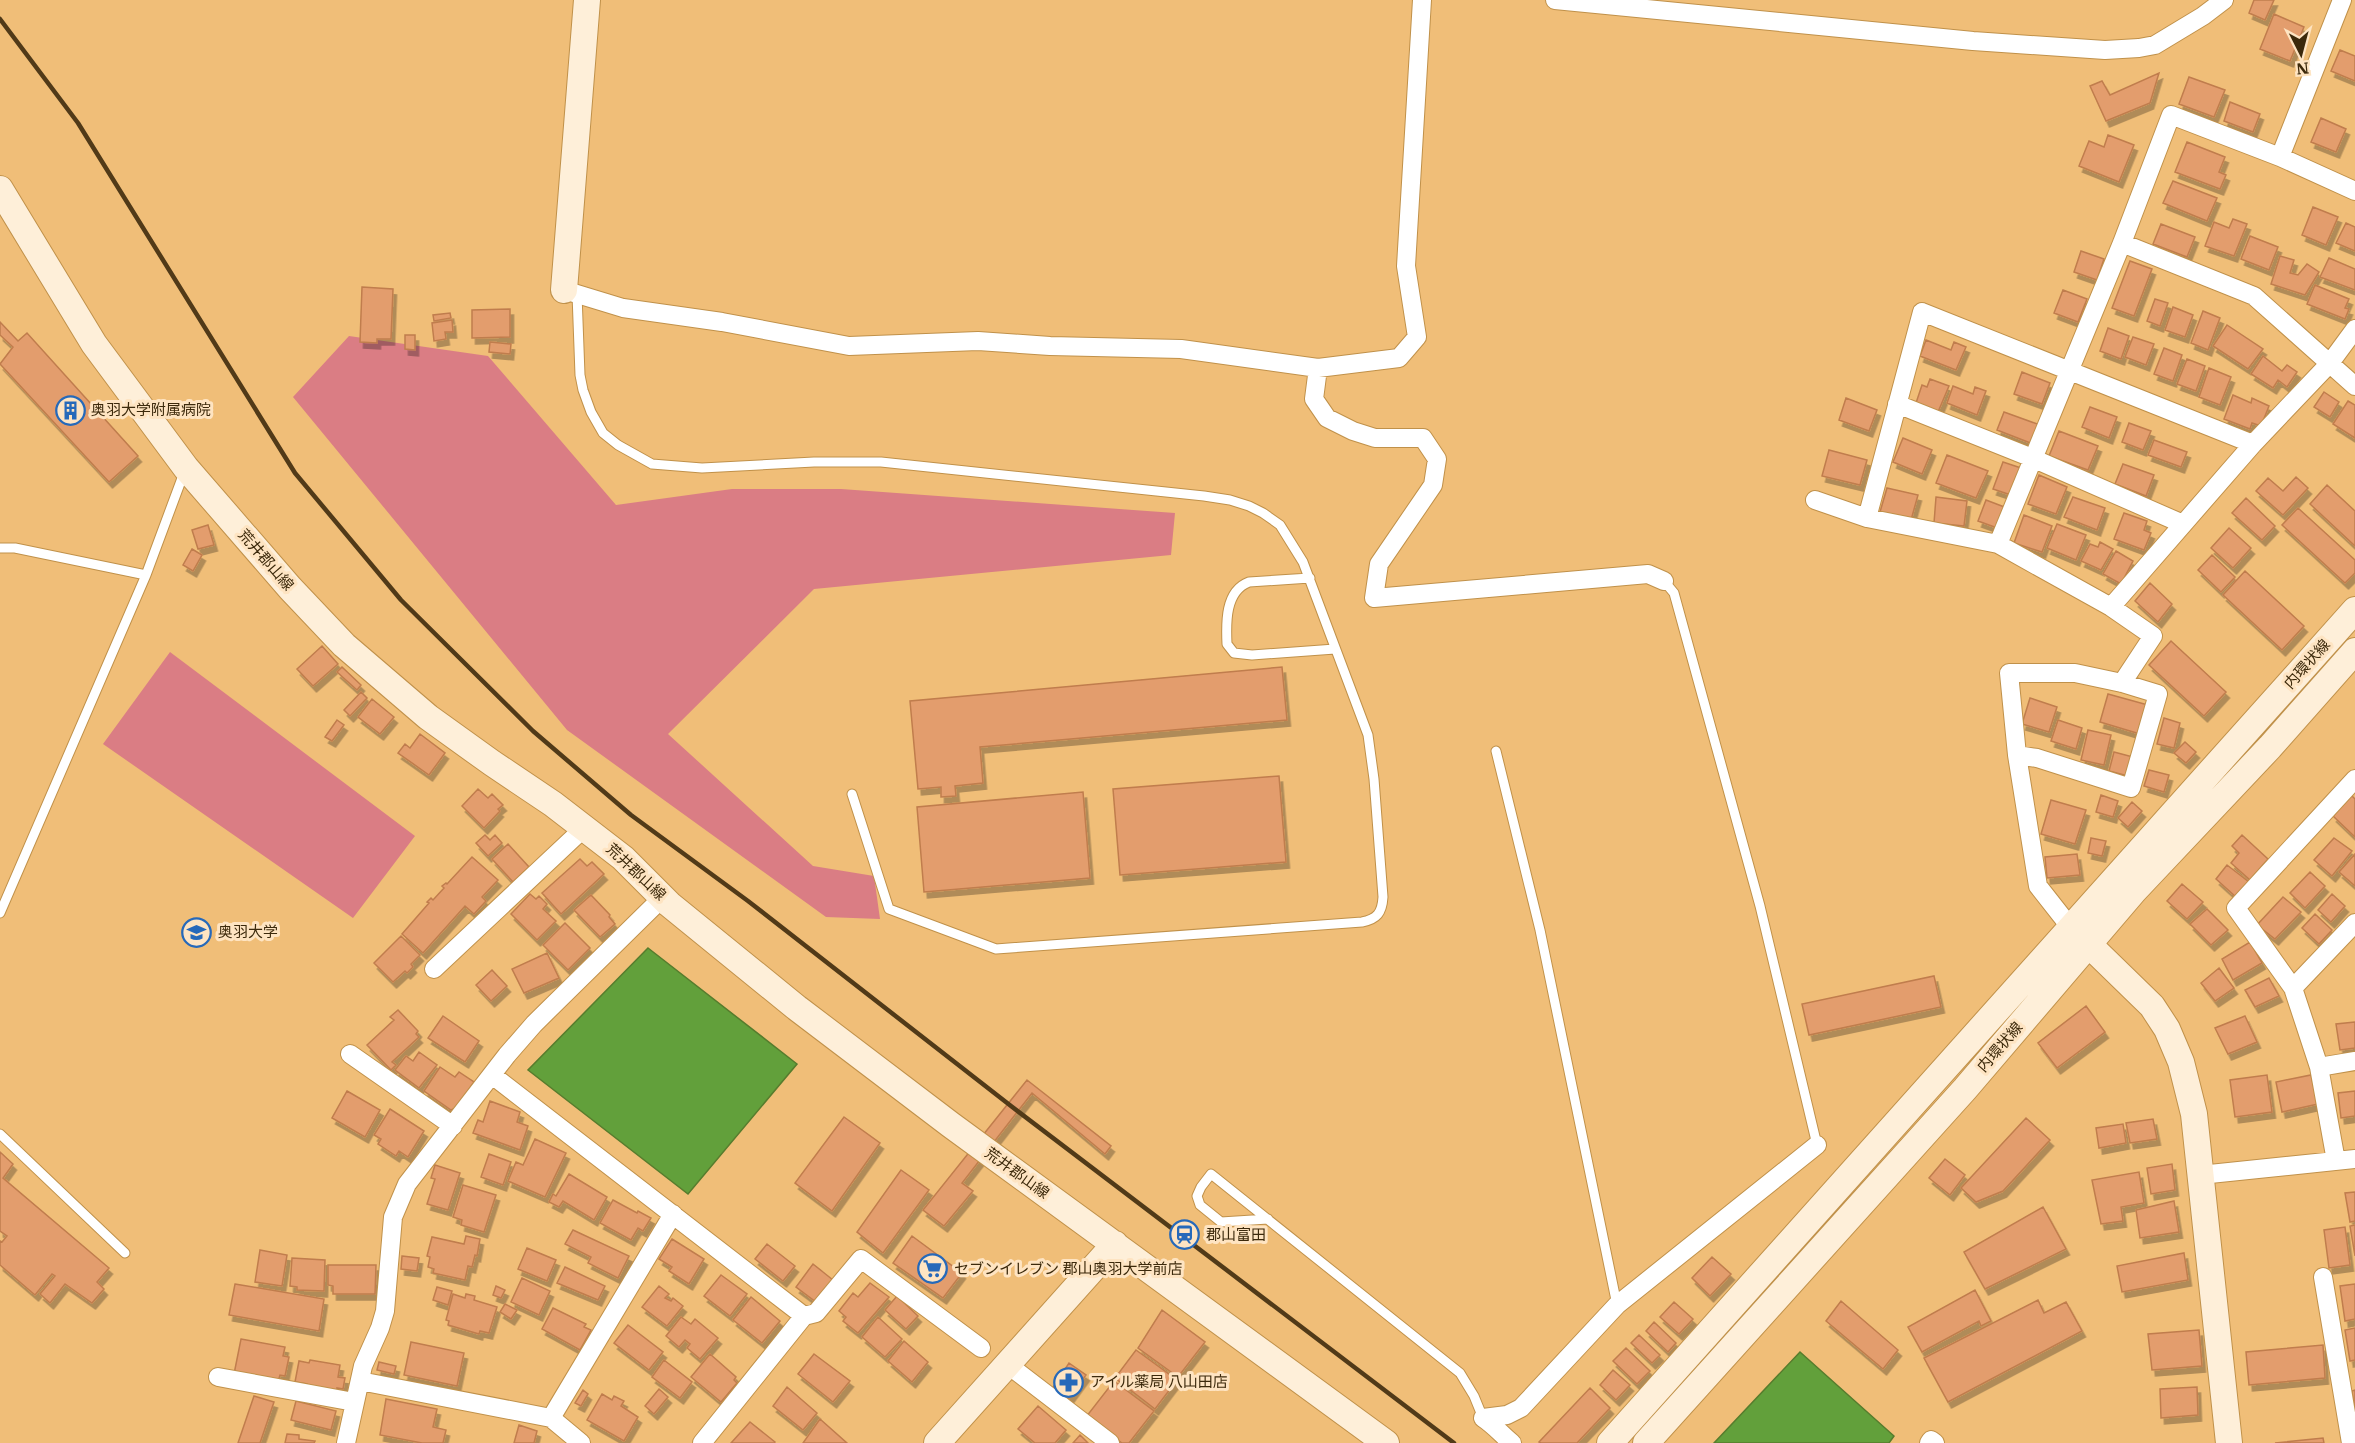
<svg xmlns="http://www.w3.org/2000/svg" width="2355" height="1443" viewBox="0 0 2355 1443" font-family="'IBM Plex Serif','Noto Sans JP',serif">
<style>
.green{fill:#da7d84}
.water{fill:#62a03b;stroke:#577c2d;stroke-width:1.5}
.building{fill:#e39d6d;stroke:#c07d4d;stroke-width:1.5;filter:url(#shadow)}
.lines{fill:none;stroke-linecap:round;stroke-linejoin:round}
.lane-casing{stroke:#c0914a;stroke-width:11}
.street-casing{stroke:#c0914a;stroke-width:20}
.secondary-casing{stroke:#c0914a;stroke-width:28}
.lane{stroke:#fff;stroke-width:9}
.street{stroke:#fff;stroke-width:18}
.secondary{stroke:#feefd9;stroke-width:26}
.rail{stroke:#513a18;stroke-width:4.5}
.labels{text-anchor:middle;stroke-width:6;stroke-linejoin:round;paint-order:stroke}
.poi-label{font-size:15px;fill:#3c290b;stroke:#fee4c2;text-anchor:start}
.street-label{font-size:15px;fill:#3c290b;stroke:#fee4c2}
</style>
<defs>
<filter id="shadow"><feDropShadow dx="3.5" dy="6" stdDeviation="0" flood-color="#0004"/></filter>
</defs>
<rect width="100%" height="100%" fill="#f0be78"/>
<path class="green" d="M349,336L488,356L616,505L732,489H841L1175,513L1171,555L814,589L668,734L813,866L874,876L880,919L826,917L567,730L293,397Z
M170,652L415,836L353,918L103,744Z"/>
<path class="water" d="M648,948L797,1064L688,1194L528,1070Z
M1800,1352L1894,1436L1889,1443H1714Z"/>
<path class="building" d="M2254,0H2274L2265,20L2249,13Z
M2274,14L2304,27L2290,61L2260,49Z
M2340,50L2355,56V81L2331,71Z
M2159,73L2150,103L2106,121L2090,86L2102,81L2110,95Z
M2189,77L2225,90L2214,117L2179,104Z
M2230,102L2260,114L2253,132L2224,121Z
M2321,118L2346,129L2336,152L2311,142Z
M2108,135L2134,145L2119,182L2079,166L2089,141L2104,147Z
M2187,142L2225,157L2219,172L2226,175L2220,189L2175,172Z
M2173,181L2217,198L2207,221L2163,203Z
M2313,207L2338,217L2326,245L2302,235Z
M2233,219L2247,224L2234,256L2205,246L2214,222L2229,228Z
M2346,223L2355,227V251L2336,243Z
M2161,224L2195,237L2187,257L2153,244Z
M2250,236L2278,247L2269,270L2241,259Z
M2081,251L2104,259L2097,280L2074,272Z
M2280,256L2294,260L2290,273L2298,275L2307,264L2319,272L2305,295L2271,284Z
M2329,258L2355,269V290L2320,277Z
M2130,261L2152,269L2134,316L2112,308Z
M2315,285L2349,299L2345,308L2349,309L2345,319L2307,304Z
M362,287L393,289L391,339H377V343L360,342Z
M2063,290L2087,299L2078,322L2054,313Z
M2155,299L2168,303L2160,326L2147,321Z
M2173,307L2193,315L2185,337L2165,330Z
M510,309V337L472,338V310Z
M2203,311L2220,318L2208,350L2191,343Z
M450,313L451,318L434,321L433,315Z
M452,320L453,332H445L446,339L434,341L432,323Z
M0,322L18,341L27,333L138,456L109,482L0,364L13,347L0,335Z
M2227,325L2263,349L2248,369L2213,346Z
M2108,328L2129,336L2121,359L2100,351Z
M405,335H415V350L405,349Z
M2133,337L2154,344L2146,365L2125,357Z
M1926,340L1951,350L1954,342L1966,347L1956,370L1920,356Z
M490,342L511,344L510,354L489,352Z
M2164,348L2182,355L2173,381L2154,374Z
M2263,356L2282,371L2287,365L2297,372L2287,387L2278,380L2273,388L2251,374Z
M2187,359L2205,366L2196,391L2177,384Z
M2209,368L2231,377L2220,405L2199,397Z
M2022,372L2050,383L2042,404L2014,394Z
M1930,379L1949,386L1938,412L1916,403L1922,385L1927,387Z
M1953,386L1973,394L1975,387L1986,391L1977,415L1947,403Z
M2324,392L2339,402L2330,417L2314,407Z
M2233,395L2251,403L2252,398L2269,406L2261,426L2252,423L2250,429L2224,419Z
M1846,398L1877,410L1869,431L1839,420Z
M2348,401L2355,405V438L2333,424Z
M2090,407L2117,417L2109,438L2082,427Z
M2004,412L2040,425L2033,444L1997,430Z
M2129,423L2151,431L2143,450L2122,442Z
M2059,431L2098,446L2088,470L2049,456Z
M1903,438L1932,450L1922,474L1893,462Z
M2154,440L2187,452L2181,467L2148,455Z
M1829,450L1867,460L1860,485L1822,476Z
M1947,455L1988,471L1976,498L1936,483Z
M2003,462L2024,469L2014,496L1993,489Z
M2123,464L2154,475L2146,496L2115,484Z
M2039,475L2067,487L2056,514L2028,504Z
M2296,477L2308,488L2283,515L2256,491L2268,478L2283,491Z
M2327,485L2355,511V546L2310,504Z
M1887,488L1918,495L1911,520L1880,512Z
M1936,497L1967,501L1964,526L1934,523Z
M2073,497L2105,508L2097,530L2064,517Z
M2246,498L2275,526L2262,540L2232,513Z
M1986,500L2007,508L2000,529L1978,521Z
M2298,508L2355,560V573L2345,583L2282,525Z
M2124,513L2147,521L2144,530L2151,533L2144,550L2114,539Z
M2024,515L2052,526L2042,552L2014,543Z
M2057,524L2086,535L2076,560L2047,548Z
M208,525L214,545L198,549L192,530Z
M2229,528L2251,548L2233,568L2211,548Z
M2100,542L2113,549L2101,570L2081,561L2090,544L2098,547Z
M192,549L202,555L193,571L183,565Z
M2116,551L2133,561L2121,584L2103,574Z
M2212,555L2235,577L2221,592L2198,570Z
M2245,571L2304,626L2282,650L2223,595Z
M2150,583L2172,604L2158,622L2135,601Z
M2171,641L2226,692L2204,716L2149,665Z
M322,646L338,664L313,686L297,669Z
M342,667L361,685L357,690L337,672Z
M1282,667L1287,720L980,747L983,783L955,786L956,796L941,797V787L918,789L910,701Z
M361,692L367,698L350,716L344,710Z
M2108,694L2148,705L2140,734L2100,722Z
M2030,698L2057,707L2049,732L2022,724Z
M372,699L394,717L380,734L358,717Z
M2164,718L2180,723L2174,748L2157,744Z
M337,720L344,725L332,741L325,737Z
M2058,720L2082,728L2076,749L2051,741Z
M2088,730L2111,735L2104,765L2081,760Z
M420,734L445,753L429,775L398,753L405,744L410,748Z
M2185,742L2196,752L2186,763L2174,753Z
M2114,752L2133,757L2128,776L2109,771Z
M2149,770L2169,775L2164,792L2144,786Z
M1279,776L1286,862L1120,875L1113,789Z
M478,789L488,798L492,794L503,805L498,809L500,811L484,828L462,806Z
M1083,792L1090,878L924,892L917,807Z
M2101,795L2118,801L2113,817L2096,812Z
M2351,795L2355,799V837L2333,816Z
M2051,800L2086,810L2075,844L2041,834Z
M2132,802L2142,811L2128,827L2118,818Z
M485,835L490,840L495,835L502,843L488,856L476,843Z
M2242,835L2268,859L2250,880L2231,863L2239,853L2232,846Z
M2091,838L2106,841L2102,856L2088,853Z
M2334,838L2352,851L2332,876L2314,860Z
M508,844L529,867L513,882L492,859Z
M2077,854L2080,875L2047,878L2045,857Z
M2355,854V886L2339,872Z
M472,857L498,880L482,897L486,901L474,914L465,906L423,953L402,934L429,903L427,902L431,898L433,900L444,888L442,886L446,883L447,884Z
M580,859L587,866L592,862L604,874L561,914L542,893Z
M2227,865L2249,882L2236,897L2216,879Z
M2310,872L2325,886L2305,908L2290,893Z
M2182,884L2203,902L2187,919L2167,901Z
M530,894L536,899L539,896L547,904L543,909L556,921L537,940L511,914Z
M2332,894L2345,906L2331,922L2318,910Z
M591,895L610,915L609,917L615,924L600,937L574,910Z
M2283,897L2301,912L2275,939L2257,925Z
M2207,909L2228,930L2211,945L2190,924Z
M2315,914L2332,930L2319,944L2302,928Z
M565,923L590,948L568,970L543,945Z
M401,936L420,955L411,964L413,967L407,973L405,971L393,982L374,963Z
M2250,942L2262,963L2233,980L2222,959Z
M547,953L559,978L524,993L512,969Z
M2219,968L2234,988L2215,1001L2201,983Z
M492,970L507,986L491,1001L476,985Z
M1934,976L1941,1007L1809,1035L1802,1004Z
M2269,978L2279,996L2255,1007L2245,990Z
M2086,1006L2105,1032L2057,1068L2038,1043Z
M398,1010L418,1031L416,1034L419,1037L392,1062L396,1065L391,1070L367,1045L394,1020L390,1017Z
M443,1016L479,1041L465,1062L428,1038Z
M2245,1016L2257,1042L2228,1054L2215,1028Z
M2355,1022V1048L2340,1050L2336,1024Z
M419,1052L437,1065L419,1088L395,1070L406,1056L413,1061Z
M440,1067L455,1077L459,1072L474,1082L456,1108L451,1110L424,1091Z
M2267,1075L2272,1112L2235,1117L2230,1080Z
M2311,1075L2318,1104L2282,1112L2276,1082Z
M1027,1080L1111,1146L1105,1154L1032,1093L962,1183L973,1191L944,1226L923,1210Z
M347,1091L380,1110L365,1137L332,1118Z
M2355,1091V1116L2341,1118L2338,1093Z
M490,1101L520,1112L517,1122L528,1126L520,1150L473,1133L478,1120L483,1122Z
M390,1109L424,1131L408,1157L399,1151L396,1156L378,1144L381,1139L374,1135Z
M844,1117L880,1143L832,1211L795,1183Z
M2026,1118L2050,1140L2003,1191L1976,1202L1961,1188Z
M2153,1119L2157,1139L2130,1143L2126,1123Z
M2123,1124L2126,1143L2099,1148L2096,1128Z
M535,1139L566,1153L545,1197L508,1181L516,1162L523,1165Z
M0,1152L13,1164L3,1178L109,1268L97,1282L104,1289L92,1303L65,1284L50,1303L40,1294L55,1276L52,1274L35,1295L0,1265V1241L2,1242L7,1236L0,1231Z
M489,1154L511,1162L503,1185L481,1177Z
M1945,1159L1965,1175L1950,1195L1929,1178Z
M2172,1164L2175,1190L2151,1194L2147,1168Z
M435,1165L460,1173L448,1210L427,1204L435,1179L431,1178Z
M901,1170L929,1190L883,1253L857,1232Z
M2139,1172L2144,1203L2121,1207L2123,1221L2101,1224L2092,1180Z
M569,1174L607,1197L594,1220L563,1201L559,1207L549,1202L553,1194L556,1196Z
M463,1185L496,1195L484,1232L461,1225L462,1220L453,1217Z
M2355,1192V1221L2350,1222L2345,1193Z
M613,1200L637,1213L638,1211L651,1218L643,1231L638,1228L631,1240L600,1223Z
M2174,1201L2179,1232L2140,1238L2136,1210Z
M2043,1207L2066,1249L1985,1289L1964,1252Z
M2355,1225V1256L2350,1226Z
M2345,1227L2350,1265L2329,1268L2324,1230Z
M573,1230L629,1256L618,1278L588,1263L591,1257L565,1244Z
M466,1236L480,1239L477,1256L475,1255L472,1267L468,1266L465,1280L433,1273L434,1269L428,1267L430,1257L427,1256L432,1237L464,1244Z
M912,1236L962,1273L943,1298L893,1263Z
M672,1239L704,1259L689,1284L669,1271L672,1267L659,1259Z
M767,1244L795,1266L783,1281L755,1259Z
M527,1248L556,1260L547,1281L518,1269Z
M260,1250L287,1255L282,1286L255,1282Z
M2184,1253L2188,1280L2122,1292L2117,1266Z
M402,1256L419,1258L417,1271L401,1269Z
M1712,1257L1731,1274L1710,1296L1692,1278Z
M292,1258L325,1260L324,1291L297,1290V1287L290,1286Z
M813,1264L833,1280L816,1302L796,1287Z
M328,1265H376L375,1294H333V1286L328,1285Z
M565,1267L605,1286L598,1300L557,1283Z
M721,1275L747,1294L730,1316L704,1296Z
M522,1278L550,1291L539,1315L511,1302Z
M870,1283L889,1297L858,1333L843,1321L846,1317L839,1311L853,1293L858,1297Z
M235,1284L324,1299L319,1331L229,1315Z
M2355,1284V1319L2345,1321L2340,1286Z
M496,1286L505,1290L501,1298L493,1295Z
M659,1286L669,1294L665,1298L671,1301L673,1298L683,1306L667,1326L642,1307Z
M437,1287L452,1291L448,1305L433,1300Z
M1975,1290L1991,1321L1981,1326L1979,1321L1922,1352L1908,1327Z
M453,1294L465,1298L466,1294L475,1296L474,1300L497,1307L489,1333L480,1331L479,1334L448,1325L449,1321L446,1320Z
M897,1296L918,1316L906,1329L885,1310Z
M751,1297L780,1321L762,1343L733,1320Z
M2038,1300L2044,1313L2066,1302L2082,1331L1948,1402L1924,1358Z
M1841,1301L1898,1350L1883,1369L1826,1321Z
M1674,1302L1693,1319L1679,1334L1660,1317Z
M505,1304L517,1310L511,1319L500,1312Z
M553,1308L586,1324L584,1327L591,1330L580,1350L542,1329Z
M1162,1310L1205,1342L1178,1377L1138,1348Z
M681,1317L691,1324L695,1319L718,1338L700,1359L687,1348L690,1344L685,1340L679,1347L666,1336Z
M878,1317L902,1339L885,1357L862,1337Z
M1654,1322L1676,1343L1668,1352L1646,1331Z
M628,1325L663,1352L649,1370L614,1343Z
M2355,1328V1360L2350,1361L2345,1330Z
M2199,1330L2202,1366L2152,1370L2148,1334Z
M1639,1335L1660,1355L1652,1363L1631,1343Z
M241,1339L285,1347L283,1356L289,1357L285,1376L280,1375L278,1382L234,1374Z
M904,1341L928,1362L912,1382L888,1361Z
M411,1342L464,1353L457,1386L404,1375Z
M2323,1345L2325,1378L2249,1385L2246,1352Z
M1626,1348L1650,1371L1637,1384L1613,1361Z
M1136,1350L1177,1380L1155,1409L1115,1378Z
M710,1354L736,1377L734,1380L737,1383L721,1402L691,1377Z
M814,1354L850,1381L833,1402L798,1374Z
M310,1360L340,1365L338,1377L345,1378L343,1389L337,1388V1391L307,1386V1384L295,1382L299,1361L309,1363Z
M664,1360L692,1382L680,1398L652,1377Z
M379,1362L396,1366L394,1374L377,1370Z
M1069,1363L1086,1375L1067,1401L1052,1389Z
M1613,1370L1630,1385L1616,1400L1600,1385Z
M1114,1381L1154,1411L1129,1443H1122L1086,1417Z
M787,1387L817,1413L803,1430L773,1406Z
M2197,1387L2198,1415L2161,1418L2160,1389Z
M1590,1388L1610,1408L1577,1443H1541L1539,1442Z
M659,1389L668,1397L654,1414L645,1406Z
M583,1390L588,1394L581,1406L575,1403Z
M2355,1390V1416L2352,1391Z
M602,1394L612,1400L614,1396L624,1401L621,1406L638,1417L624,1441L587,1420Z
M254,1396L274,1402L260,1443H238Z
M386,1399L437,1409L433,1427L446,1430L443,1443H422L380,1435Z
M296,1401L336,1411L331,1430L291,1420Z
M1038,1406L1066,1430L1055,1443H1035L1018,1429Z
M820,1419L847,1443H803Z
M750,1422L775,1442L774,1443H731Z
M519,1425L537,1431L534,1443H514Z
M287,1434L299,1435V1439L315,1441L314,1443H285Z
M1080,1435L1088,1443H1073Z
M2323,1438L2324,1443H2275Z"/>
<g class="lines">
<defs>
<path id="lane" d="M577,294L580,375L583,390L591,412L603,433L618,445L652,464L702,468L814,462H881L1204,496L1230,500L1249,506L1263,513L1280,525L1303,562L1368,735L1374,779L1383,897C1382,913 1377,919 1362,922L996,949L889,909L852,794
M0,548H15L146,575
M1310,578L1249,582C1225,591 1226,623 1227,644L1234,653L1252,655L1335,649
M1664,581L1674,593L1760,906L1817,1145
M1496,751L1540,930L1617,1305
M0,913L146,575L185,470
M0,1134L125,1253
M1268,1219L1221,1222L1200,1205L1197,1196L1201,1187L1211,1174L1460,1373L1474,1396L1483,1418"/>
<path id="street" d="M1555,0L1973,41L2105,50L2139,48L2155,45L2203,16L2224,0
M2280,157L2355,191
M2122,243L2254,296L2355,386
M564,290L623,308L722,322L849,346L978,341L1050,346L1181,349L1318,368L1399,358L1417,337L1406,266L1422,0
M1318,368L1314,399L1327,418L1353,431L1375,438H1423L1437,459L1433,485L1379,564L1374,598L1648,574L1664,581
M1897,404L2032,458L2183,524
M1815,500L1867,518L1998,544L2111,607L2153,636L2122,683
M1867,518L1922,312L2253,444
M1998,544L2122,243L2171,115L2280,157L2342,0
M2111,607L2253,444L2330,363L2355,329
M2017,755L2037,758L2131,788L2158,694L2122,683L2075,673H2009L2017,755L2038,886L2071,928
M434,969L584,828
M2293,988L2355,923
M350,1054L453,1126
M2319,1067L2355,1061
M492,1075L804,1316
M2336,1161L2319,1067L2293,988L2236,908L2355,779
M2200,1175L2355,1159
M2323,1277L2351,1443
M1007,1364L1110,1443
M218,1377L354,1402
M360,1381L551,1418L581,1443
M551,1418L673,1214
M1483,1418L1507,1415L1521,1408L1617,1305L1817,1145
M1483,1418C1495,1426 1502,1435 1512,1443
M346,1443L363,1366L380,1328L385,1311L393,1217L407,1184L507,1055L534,1024L663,897
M702,1443L804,1316L816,1313L861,1259L981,1348
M1929,1443L1931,1440L1935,1443"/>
<path id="secondary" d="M0,189L94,344L186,468L290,588L344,645L428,717L492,763L553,804L623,858L669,904L797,1008L951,1125L1386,1443
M564,290L587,0
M2078,934L2152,1006L2167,1029L2181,1062L2194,1114L2229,1443
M937,1443L1115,1244
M1610,1443L2355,610
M1646,1443L1965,1089L2134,891L2270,747L2355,651"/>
</defs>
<use href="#lane" class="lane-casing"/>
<use href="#street" class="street-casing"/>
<use href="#secondary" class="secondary-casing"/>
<use href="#lane" class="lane"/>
<use href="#street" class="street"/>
<use href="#secondary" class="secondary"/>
<path class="rail" d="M0,19L78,123L295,473L401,600L533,731L631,815L748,901L1011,1106L1454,1443"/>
</g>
<defs>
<symbol id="building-ring" viewBox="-11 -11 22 22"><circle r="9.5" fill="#fee4c2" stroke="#2669ba" stroke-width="1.5"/><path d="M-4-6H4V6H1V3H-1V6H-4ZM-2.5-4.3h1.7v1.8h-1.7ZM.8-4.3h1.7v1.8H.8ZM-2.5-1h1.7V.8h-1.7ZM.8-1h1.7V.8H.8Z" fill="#2669ba"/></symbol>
<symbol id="university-ring" viewBox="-11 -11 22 22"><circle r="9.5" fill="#fee4c2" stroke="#2669ba" stroke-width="1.5"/><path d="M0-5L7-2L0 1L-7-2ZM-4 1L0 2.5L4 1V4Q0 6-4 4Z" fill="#2669ba"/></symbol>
<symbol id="station-ring" viewBox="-11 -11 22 22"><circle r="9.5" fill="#fee4c2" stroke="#2669ba" stroke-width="1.5"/><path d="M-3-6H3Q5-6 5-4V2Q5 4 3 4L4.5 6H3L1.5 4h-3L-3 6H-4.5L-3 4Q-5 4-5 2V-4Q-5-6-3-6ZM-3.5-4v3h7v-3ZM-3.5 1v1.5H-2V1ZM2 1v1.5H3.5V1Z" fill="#2669ba"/></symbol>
<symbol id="supermarket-ring" viewBox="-11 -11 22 22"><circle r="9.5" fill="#fee4c2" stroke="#2669ba" stroke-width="1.5"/><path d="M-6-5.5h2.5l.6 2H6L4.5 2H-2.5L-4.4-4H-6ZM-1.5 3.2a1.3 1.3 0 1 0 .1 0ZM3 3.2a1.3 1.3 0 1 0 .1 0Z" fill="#2669ba"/></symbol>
<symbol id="pharmacy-ring" viewBox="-11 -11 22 22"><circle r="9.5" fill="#fee4c2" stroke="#2669ba" stroke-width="1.5"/><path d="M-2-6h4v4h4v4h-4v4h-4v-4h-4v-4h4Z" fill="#2669ba"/></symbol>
</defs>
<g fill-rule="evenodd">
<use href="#building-ring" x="54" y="394" width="33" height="33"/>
<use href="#university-ring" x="180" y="916" width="33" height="33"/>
<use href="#station-ring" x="1168" y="1218" width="33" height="33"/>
<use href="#supermarket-ring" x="916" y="1252" width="33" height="33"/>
<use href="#pharmacy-ring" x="1052" y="1366" width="33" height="33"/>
</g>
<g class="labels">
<g class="poi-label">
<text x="91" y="415">奥羽大学附属病院</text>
<text x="218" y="937">奥羽大学</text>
<text x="1206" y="1240">郡山富田</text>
<text x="954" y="1274">セブンイレブン 郡山奥羽大学前店</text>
<text x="1090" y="1387">アイル薬局 八山田店</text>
</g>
<g class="street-label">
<text transform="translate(266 560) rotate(49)" y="5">荒井郡山線</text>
<text transform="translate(2307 664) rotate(-48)" y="5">内環状線</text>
<text transform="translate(636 872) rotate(43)" y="5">荒井郡山線</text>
<text transform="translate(2000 1047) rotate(-49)" y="5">内環状線</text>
<text transform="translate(1017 1173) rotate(36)" y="5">荒井郡山線</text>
</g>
</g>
<g transform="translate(2301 54) rotate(174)" stroke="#fee4c2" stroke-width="4.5" paint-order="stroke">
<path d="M0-4.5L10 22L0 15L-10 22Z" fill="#3c290b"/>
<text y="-9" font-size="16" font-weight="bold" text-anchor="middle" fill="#3c290b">N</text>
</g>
</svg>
